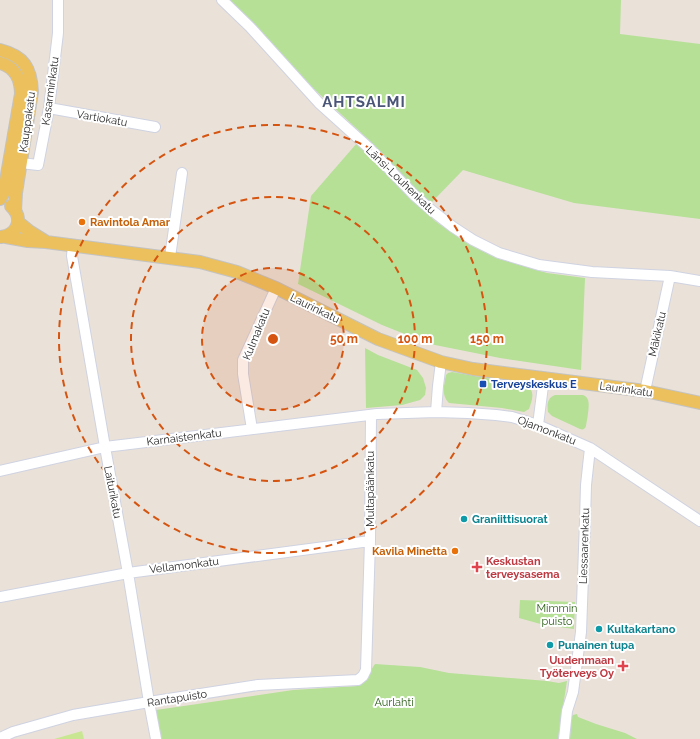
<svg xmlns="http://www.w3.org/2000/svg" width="700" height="739" viewBox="0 0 700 739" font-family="Raleway,sans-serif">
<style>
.green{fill:#b5e096}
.pitch{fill:#c9e792}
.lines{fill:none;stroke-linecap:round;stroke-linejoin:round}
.minor-casing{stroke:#cfd3e1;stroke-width:12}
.major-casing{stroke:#c3c3c3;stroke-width:14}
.minor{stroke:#fff;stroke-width:10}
.major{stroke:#ecc05c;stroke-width:12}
.ring{fill:none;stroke:#d5540f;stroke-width:2;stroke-dasharray:7 5}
.food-dot{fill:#e8710a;stroke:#fff;stroke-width:1.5}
.transit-dot{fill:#1a4fb4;stroke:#fff;stroke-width:1.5}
.culture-dot{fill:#0f9aa8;stroke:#fff;stroke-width:1.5}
.health-dot{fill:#e0444e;stroke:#fff;stroke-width:1.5}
.labels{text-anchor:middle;stroke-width:4;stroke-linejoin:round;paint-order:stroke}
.street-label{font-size:11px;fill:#282828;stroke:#fff}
.food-label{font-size:11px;font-weight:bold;fill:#c56008;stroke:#fff;text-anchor:start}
.transit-label{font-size:11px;font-weight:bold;fill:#164399;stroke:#fff;text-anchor:start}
.culture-label{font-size:11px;font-weight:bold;fill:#0d838f;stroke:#fff;text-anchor:start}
.health-label{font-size:11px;font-weight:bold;fill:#be3a42;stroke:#fff;text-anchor:start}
.park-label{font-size:11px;fill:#2f611b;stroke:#fff}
.district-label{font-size:15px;font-weight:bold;letter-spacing:1px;fill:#4a5577;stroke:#fff}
.centre{fill:#d5540f;stroke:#fff;stroke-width:2}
.ring-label{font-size:12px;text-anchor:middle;font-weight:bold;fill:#d5540f;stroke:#fff;stroke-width:4;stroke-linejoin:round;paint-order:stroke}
</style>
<rect width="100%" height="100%" fill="#eae1d9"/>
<path class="green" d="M228,0H621L620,34L700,44V219L574,203L463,170L430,204L371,142L314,89L265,37Z
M357,143L435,221L468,244L496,258L547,273L585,278L581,370L500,358L430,344L382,325L298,284L311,196Z
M365,348L378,355L417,370L423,378L426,388L425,395L420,400L402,405L366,408Z
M452,372L526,385C536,391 532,400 529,409L524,412L502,408L449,403C441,395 444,385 446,375L448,373Z
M555,395H583C585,396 587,397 588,400C590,405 587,420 586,426C585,429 583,430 580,429L552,416L548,412C547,405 547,398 555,395Z
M520,600L575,602L574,629L544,625L519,618Z
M375,664L420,667L449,673L547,681L559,683L567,681L558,739H161L156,710L293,690L357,686C366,680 369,673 375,664Z
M577,714L578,717L596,724L625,733L637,739H570L571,717L573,715Z"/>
<path class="pitch" d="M82,731L84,739H54Z"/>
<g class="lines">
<defs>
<path id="minor" d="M222,0L250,27L319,103L369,148L415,196L430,209L453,227L473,240L499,253L539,265L592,272L670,276L700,281
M49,108L155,127
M21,163L38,165L49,108L58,33V0
M73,245L72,256L105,447L128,573L149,702L156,739
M170,257L182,173
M645,391L670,276
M436,412L438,386L441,362
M538,425L544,378
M252,429L243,374V360L276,288
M0,471L105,447L377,414L436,412L468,413L496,415L512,417L538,425L590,448L700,521
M0,597L128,573L370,541
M0,738L13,732L73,715L149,702L258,685L358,680L363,676L366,670L370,541L371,415
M564,739L567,711L573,692L581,632L585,521L586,485L590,448"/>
<path id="major" d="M0,50C24,56 31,68 32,92L16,193L15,211
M0,63C15,67 21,80 21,94L4,192L0,199
M18,222L29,231L45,241
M1,237C18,235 24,218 11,206
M6,237L28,241L46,242L200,262L237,272L276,288L378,339L441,362L473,369L645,391L700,403"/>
</defs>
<use href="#minor" class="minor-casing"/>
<use href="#major" class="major-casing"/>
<use href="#minor" class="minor"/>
<use href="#major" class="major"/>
</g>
<circle cx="273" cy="339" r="71" fill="#d5540f" fill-opacity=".12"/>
<g class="ring">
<circle cx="273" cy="339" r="71"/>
<circle cx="273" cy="339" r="142"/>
<circle cx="273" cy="339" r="214"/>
</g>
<g class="food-dot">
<circle cx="82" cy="222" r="4"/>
<circle cx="455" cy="551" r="4"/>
</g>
<rect class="transit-dot" x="479" y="380" width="8" height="8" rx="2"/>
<g class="culture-dot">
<circle cx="464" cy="519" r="4"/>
<circle cx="599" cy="629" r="4"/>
<circle cx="550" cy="645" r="4"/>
</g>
<g class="health-dot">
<path d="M475 561h4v4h4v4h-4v4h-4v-4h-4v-4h4z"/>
<path d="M621 660h4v4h4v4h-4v4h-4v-4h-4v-4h4z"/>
</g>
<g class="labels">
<g class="street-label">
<text transform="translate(50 91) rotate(-82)" y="4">Kasarminkatu</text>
<text transform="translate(102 118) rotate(10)" y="4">Vartiokatu</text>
<text transform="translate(27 122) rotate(-82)" y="4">Kauppakatu</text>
<text transform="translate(401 180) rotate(44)" y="4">Länsi-Louhenkatu</text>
<text transform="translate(315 308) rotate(26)" y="4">Laurinkatu</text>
<text transform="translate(256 334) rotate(-68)" y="4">Kulmakatu</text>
<text transform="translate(657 334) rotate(-77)" y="4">Mäkikatu</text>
<text transform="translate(626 389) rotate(8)" y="4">Laurinkatu</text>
<text transform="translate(547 430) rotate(21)" y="4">Ojamonkatu</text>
<text transform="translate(184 437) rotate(-7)" y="4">Karnaistenkatu</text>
<text transform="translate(370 489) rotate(-90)" y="4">Multapäänkatu</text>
<text transform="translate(113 492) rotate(79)" y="4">Laiturikatu</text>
<text transform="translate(584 546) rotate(-88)" y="4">Liessaarenkatu</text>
<text transform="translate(184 565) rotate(-7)" y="4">Vellamonkatu</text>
<text transform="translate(177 698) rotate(-9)" y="4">Rantapuisto</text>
</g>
<g class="food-label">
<text x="90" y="226">Ravintola Amar</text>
<text x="447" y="555" text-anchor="end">Kavila Minetta</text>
</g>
<g class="transit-label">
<text x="491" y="388">Terveyskeskus E</text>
</g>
<g class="culture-label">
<text x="472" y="523">Graniittisuorat</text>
<text x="607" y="633">Kultakartano</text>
<text x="558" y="649">Punainen tupa</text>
</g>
<g class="health-label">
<text x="486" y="565">Keskustan<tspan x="486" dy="13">terveysasema</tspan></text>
<text x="614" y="664" text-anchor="end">Uudenmaan<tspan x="614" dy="13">Työterveys Oy</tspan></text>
</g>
<g class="park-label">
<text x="557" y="612">Mimmin<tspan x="557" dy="13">puisto</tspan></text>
<text x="394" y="706">Aurlahti</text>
</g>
<g class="district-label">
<text x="364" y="107">AHTSALMI</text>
</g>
</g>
<circle cx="273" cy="339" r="6" class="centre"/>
<g class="ring-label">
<text x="344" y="343">50 m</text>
<text x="415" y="343">100 m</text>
<text x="487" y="343">150 m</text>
</g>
</svg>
